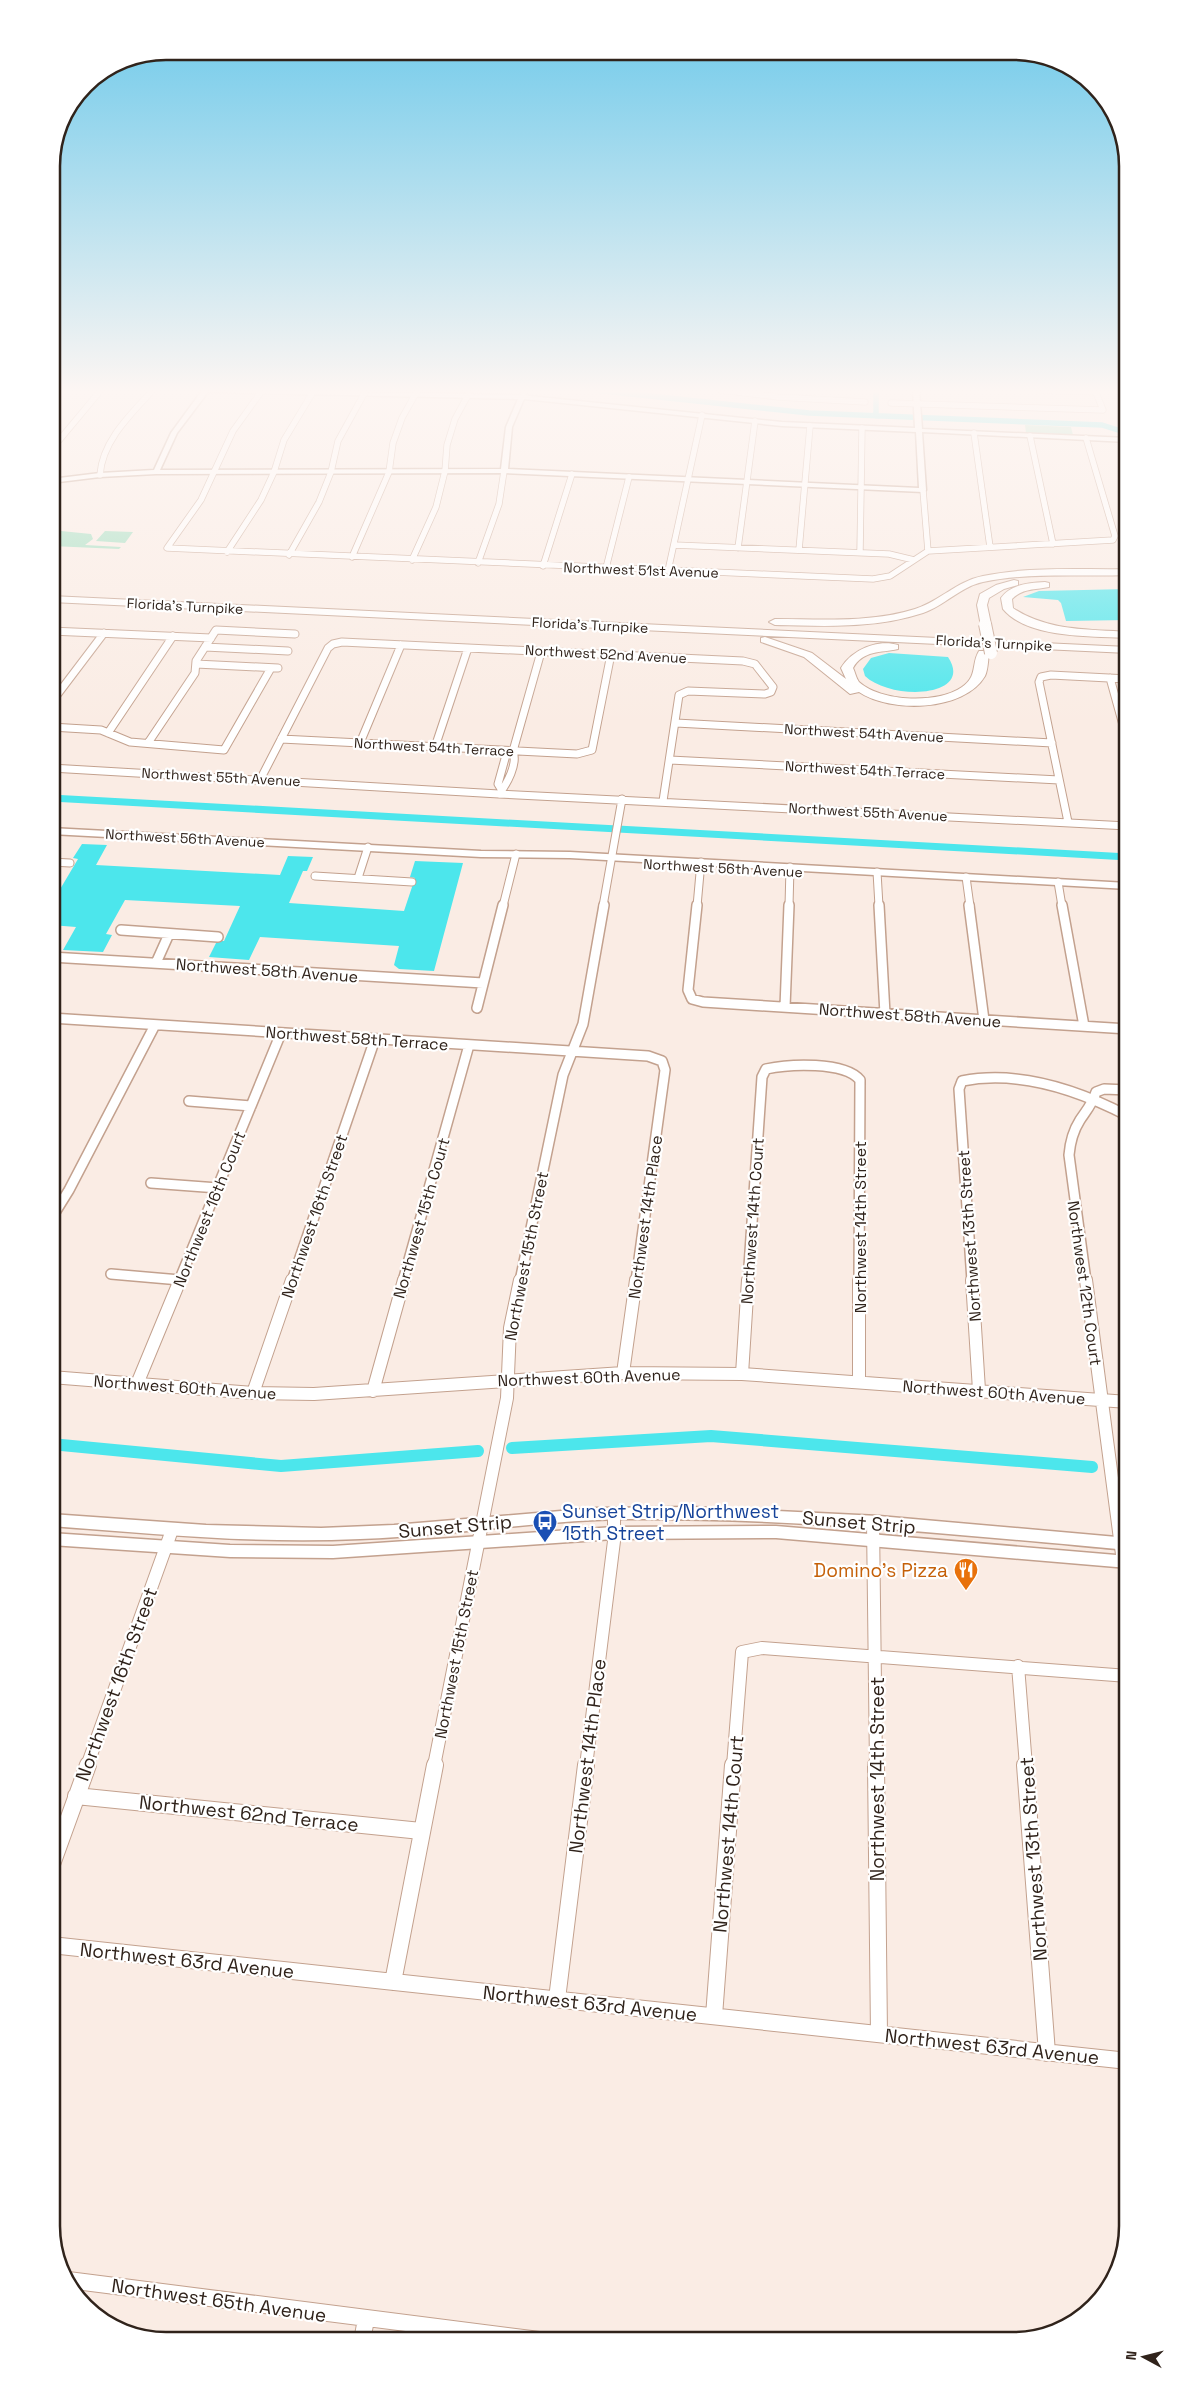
<svg xmlns="http://www.w3.org/2000/svg" width="1179" height="2392" viewBox="0 0 1179 2392" font-family="'Space Grotesk',sans-serif">
<style>
.green{fill:#9adcbc}
.water{fill:#4ce6ec}
.lines{fill:none;stroke-linecap:round;stroke-linejoin:round}
.canal-far2{stroke:#4ce6ec;stroke-width:5.5}
.canal-far1{stroke:#4ce6ec;stroke-width:7}
.canal{stroke:#4ce6ec;stroke-width:12}
.minor-far4-casing{stroke:#c3a18e;stroke-width:7}
.minor-far3-casing{stroke:#c3a18e;stroke-width:9}
.minor-far2-casing{stroke:#c3a18e;stroke-width:12}
.minor-far1-casing{stroke:#c3a18e;stroke-width:14}
.minor-casing{stroke:#c3a18e;stroke-width:18}
.tertiary-casing{stroke:#c3a18e;stroke-width:3}
.motorway-casing{stroke:#c3a18e;stroke-width:2}
.minor-far4{stroke:#fff;stroke-width:5.5}
.minor-far3{stroke:#fff;stroke-width:7}
.minor-far2{stroke:#fff;stroke-width:9}
.minor-far1{stroke:#fff;stroke-width:12}
.minor{stroke:#fff;stroke-width:16}
.tertiary{fill:#fff;fill-rule:evenodd}
.motorway{fill:#fff;fill-rule:evenodd}
.motorway-bridge-casing{stroke:#c3a18e;stroke-width:14;stroke-linecap:butt}
.motorway-bridge{stroke:#fff;stroke-width:12}
.labels{text-anchor:middle;stroke-width:4.5;stroke-linejoin:round;paint-order:stroke}
.far-street-label{font-size:14px;fill:#30231b;stroke:#fff}
.street-label{font-size:16px;fill:#30231b;stroke:#fff}
.near-transit-label{font-size:19px;fill:#164399;stroke:#fff;text-anchor:start}
.near-street-label{font-size:19px;fill:#30231b;stroke:#fff}
.near-food-label{font-size:19px;fill:#c56008;stroke:#fff;text-anchor:end}
.rim{fill:none;stroke:#30231b;stroke-width:2.5}
</style>
<rect width="100%" height="100%" fill="#faece4"/>
<path class="green" d="M1025,425L1071,427L1073,435L1026,433Z
M51,530L91,534L93,539L85,545L121,547L119,549L51,546Z
M105,531L133,532L125,543L96,541Z"/>
<path class="water" d="M1128,589V620L1066,621L1061,603L1058,600L1023,597L1039,591Z
M889,653L948,657C975,698 891,701 865,676L863,669L871,658Z
M82,844L107,845L96,865L280,875L288,856L313,857L307,871H303L289,903L404,911L415,878L410,877L415,861L463,863L434,971L399,969L394,965L399,946L260,937L249,960L209,957L217,941H224L240,906L125,900L106,934L112,935L103,952L63,950L76,927L51,925V890L59,891L78,859L73,858Z"/>
<g class="lines">
<path class="canal-far2" d="M594,390L809,413L1102,425L1121,431L1128,450
M876,390V416"/>
<path class="canal-far1" d="M51,798L1128,857"/>
<path class="canal" d="M51,1444L281,1466L478,1451
M512,1448L711,1436L1092,1467"/>
<defs>
<path id="minor-far4" d="M720,390L778,397L865,402
M1038,390L1096,392
M1125,390L1128,398
M261,392L233,431L201,500L167,548L873,579L890,576L928,551L1113,540L1115,536L1086,438
M891,403L1103,410L1095,390
M974,433L990,547
M1030,436L1053,544
M51,450L101,390
M100,475C102,441 131,414 153,390
M923,490L928,551
M674,545L889,554L914,560
M738,548L755,421
M799,550L810,426
M227,552L261,500L274,472L284,440L313,392
M860,552L862,428
M289,555L319,502L331,472L338,441L365,392
M352,557L389,472L393,443L402,418L416,393
M412,560L436,507L445,471L447,445L455,419L468,395
M478,563L499,504L504,471
M543,566L572,474
M606,568L629,477
M668,571L702,415"/>
<path id="minor-far3" d="M51,631L211,638
M205,647L288,651
M196,664L278,668
M1110,678L1128,743
M51,703L104,633
M676,723L1052,743
M51,727L101,730L130,742L224,750L271,668
M108,733L173,636
M281,739L577,754L592,750L611,654
M148,743L195,673L196,661L216,630L295,634
M360,743L401,645
M435,747L468,648
M670,760L1059,780
M51,768L499,794L1128,826
M260,780L328,648L333,644L342,642L743,661L755,664L773,687L771,692L765,694L688,691L679,695L663,801
M501,789L498,784L506,755L513,751
M499,794C507,784 518,764 513,751L541,652
M1068,822L1039,682L1041,677L1051,675L1128,679
M51,862L70,863
M877,872L879,906
M315,876L412,882
M966,877L970,906
M358,878L368,847
M1058,882L1062,906
M503,906L516,854
M603,906L622,799
M697,906L701,862
M789,906L790,867"/>
<path id="minor-far2" d="M697,905L688,990L692,999L703,1002L1128,1029
M879,905L885,1014
M969,905L984,1020
M1062,905L1084,1026
M121,930L218,937
M51,957L483,983
M156,963L169,934
M785,1007L789,905
M477,1008L503,905
M51,1018L648,1056L662,1061L665,1070L636,1281
M189,1101L251,1106
M151,1183L218,1188
M51,1219L69,1190L155,1025
M111,1274L180,1280
M179,1281L281,1033
M292,1281L375,1039
M403,1281L469,1045
M520,1281L563,1075L583,1024L604,905
M748,1281L762,1077L766,1069C789,1064 844,1061 860,1080L859,1281
M972,1281L959,1089L962,1081C1018,1070 1078,1090 1128,1116
M1086,1281L1069,1155C1070,1143 1073,1131 1080,1120C1086,1111 1093,1103 1096,1092L1104,1089L1128,1090"/>
<path id="minor-far1" d="M972,1280L979,1390
M1086,1280L1123,1562
M623,1373L636,1280
M742,1374L748,1280
M51,1377L253,1393L314,1394L623,1373L742,1374L1128,1402
M859,1382V1280
M137,1384L180,1280
M373,1391L404,1280
M253,1393L292,1280
M873,1523L876,1766
M1018,1666L1026,1766
M87,1766L172,1530
M434,1766L507,1398L510,1328L520,1280
M586,1766L614,1541V1514
M733,1766L742,1652L762,1648L1128,1676"/>
<path id="minor" d="M876,1765L879,2034
M1025,1765L1047,2053
M76,1796L421,1831
M51,1867L88,1765
M51,1945L1128,2061
M393,1982L435,1765
M557,1999L586,1765
M714,2016L733,1765
M68,2280L547,2341
M362,2341L366,2319"/>
<path id="tertiary" d="M198,390L520,395L524,390L527,392L526,395L530,396L782,422L915,428L913,390H919L922,429L1128,438V442L922,432L926,490L923,492L504,473L156,474L100,477L51,483V479L100,473L154,470L171,433L201,392ZM208,392L518,399L506,427L501,469L160,470L177,433ZM524,399L782,426L916,432L919,488L508,469L512,427Z
M51,828L481,851L570,852L1128,883V889L570,858L481,857L51,834Z
M692,1507L879,1516L1128,1538V1550C962,1535 796,1518 630,1519C540,1520 450,1536 360,1539C257,1544 154,1534 51,1526V1514L206,1525L321,1528L394,1525L596,1508Z
M776,1526L1128,1556V1568L776,1538L614,1539L333,1558L230,1557L51,1545V1533L230,1545L333,1546L614,1527Z"/>
<path id="motorway" d="M1128,569V575C1080,577 1030,572 983,582C960,587 944,606 923,613C875,629 824,626 775,625L769,622L775,619C821,619 871,623 915,609C940,601 957,581 983,576C1030,566 1080,570 1128,569Z
M1014,580L1018,581V585L1004,589L989,598L987,605L991,624L989,626H981L977,605L980,594L996,585Z
M1045,582L1049,583V587C1035,590 1023,588 1012,599L1013,608C1047,631 1088,629 1128,632V638C1092,636 1028,639 1003,609L1001,598C1011,584 1029,583 1045,582Z
M51,596L1128,647V653L51,602Z
M765,637L812,653L846,679L841,668C852,650 877,639 898,645V649C881,653 863,650 853,668C855,672 856,678 859,682C881,702 938,704 962,687C978,676 971,664 979,651H987L989,653C988,660 988,670 985,676C964,712 890,713 859,692L850,694L804,657L761,642V638Z"/>
</defs>
<use href="#minor-far4" class="minor-far4-casing"/>
<use href="#minor-far3" class="minor-far3-casing"/>
<use href="#minor-far2" class="minor-far2-casing"/>
<use href="#minor-far1" class="minor-far1-casing"/>
<use href="#minor" class="minor-casing"/>
<use href="#tertiary" class="tertiary-casing"/>
<use href="#motorway" class="motorway-casing"/>
<use href="#minor-far4" class="minor-far4"/>
<use href="#minor-far3" class="minor-far3"/>
<use href="#minor-far2" class="minor-far2"/>
<use href="#minor-far1" class="minor-far1"/>
<use href="#minor" class="minor"/>
<use href="#tertiary" class="tertiary"/>
<use href="#motorway" class="motorway"/>
<defs>
<path id="motorway-bridge" d="M985,624L991,653"/>
</defs>
<use href="#motorway-bridge" class="motorway-bridge-casing"/>
<use href="#motorway-bridge" class="motorway-bridge"/>
</g>
<linearGradient id="sky" x2="0" y2="1"><stop stop-color="#69c8ea"/><stop offset="0.54" stop-color="#fdf6f3"/><stop offset="1" stop-color="#fdf6f3" stop-opacity="0"/></linearGradient>
<rect width="1179" height="725" fill="url(#sky)"/>
<defs>
<symbol id="bus-pin" viewBox="-11 -11 22 30"><path d="M0 17L-7.5 6A9.5 9.5 0 1 1 7.5 6Z" fill="#1a4fb4" stroke="#fff"/><path d="M-5-6H5V4H4V6H2V4H-2V6H-4V4H-5ZM-3.5-4V0h7V-4ZM-3.5 1.2v1.5H-2V1.2ZM2 1.2v1.5H3.5V1.2Z" fill="#fff"/></symbol>
<symbol id="restaurant-pin" viewBox="-11 -11 22 30"><path d="M0 17L-7.5 6A9.5 9.5 0 1 1 7.5 6Z" fill="#e8710a" stroke="#fff"/><path d="M-5-6h1v4h1v-4h1v4h1v-4h1v5L-1.5 .5V6h-2V.5L-5-1ZM5-6V6H3V1.5H1.5Q1.5-4 5-6Z" fill="#fff"/></symbol>
</defs>
<g fill-rule="evenodd">
<use href="#bus-pin" x="531" y="1508" width="28" height="38"/>
<use href="#restaurant-pin" x="952" y="1556" width="28" height="38"/>
</g>
<g class="labels">
<g class="far-street-label">
<text transform="translate(641 570) rotate(2)" y="5">Northwest 51st Avenue</text>
<text transform="translate(185 606) rotate(3)" y="5">Florida's Turnpike</text>
<text transform="translate(590 625) rotate(3)" y="5">Florida's Turnpike</text>
<text transform="translate(994 643) rotate(3)" y="5">Florida's Turnpike</text>
<text transform="translate(606 654) rotate(3)" y="5">Northwest 52nd Avenue</text>
<text transform="translate(864 733) rotate(3)" y="5">Northwest 54th Avenue</text>
<text transform="translate(434 747) rotate(3)" y="5">Northwest 54th Terrace</text>
<text transform="translate(865 770) rotate(3)" y="5">Northwest 54th Terrace</text>
<text transform="translate(221 777) rotate(3)" y="5">Northwest 55th Avenue</text>
<text transform="translate(868 812) rotate(3)" y="5">Northwest 55th Avenue</text>
<text transform="translate(185 838) rotate(3)" y="5">Northwest 56th Avenue</text>
<text transform="translate(723 868) rotate(3)" y="5">Northwest 56th Avenue</text>
</g>
<g class="street-label">
<text transform="translate(267 970) rotate(4)" y="6">Northwest 58th Avenue</text>
<text transform="translate(910 1015) rotate(4)" y="6">Northwest 58th Avenue</text>
<text transform="translate(357 1038) rotate(4)" y="6">Northwest 58th Terrace</text>
<text transform="translate(209 1209) rotate(-68)" y="6">Northwest 16th Court</text>
<text transform="translate(314 1216) rotate(-71)" y="6">Northwest 16th Street</text>
<text transform="translate(645 1217) rotate(-82)" y="6">Northwest 14th Place</text>
<text transform="translate(421 1218) rotate(-74)" y="6">Northwest 15th Court</text>
<text transform="translate(752 1221) rotate(-86)" y="6">Northwest 14th Court</text>
<text transform="translate(860 1227) rotate(-90)" y="6">Northwest 14th Street</text>
<text transform="translate(969 1236) rotate(-94)" y="6">Northwest 13th Street</text>
<text transform="translate(526 1256) rotate(-79)" y="6">Northwest 15th Street</text>
<text transform="translate(1085 1283) rotate(82)" y="6">Northwest 12th Court</text>
<text transform="translate(589 1377) rotate(-2)" y="6">Northwest 60th Avenue</text>
<text transform="translate(185 1387) rotate(4)" y="6">Northwest 60th Avenue</text>
<text transform="translate(994 1392) rotate(4)" y="6">Northwest 60th Avenue</text>
<text transform="translate(456 1654) rotate(-79)" y="6">Northwest 15th Street</text>
</g>
<g class="near-transit-label">
<text x="562" y="1518">Sunset Strip/Northwest<tspan x="562" dy="22">15th Street</tspan></text>
</g>
<g class="near-street-label">
<text transform="translate(859 1522) rotate(5)" y="7">Sunset Strip</text>
<text transform="translate(455 1526) rotate(-5)" y="7">Sunset Strip</text>
<text transform="translate(116 1684) rotate(-70)" y="7">Northwest 16th Street</text>
<text transform="translate(587 1756) rotate(-83)" y="7">Northwest 14th Place</text>
<text transform="translate(877 1779) rotate(-90)" y="7">Northwest 14th Street</text>
<text transform="translate(249 1813) rotate(6)" y="7">Northwest 62nd Terrace</text>
<text transform="translate(728 1834) rotate(-85)" y="7">Northwest 14th Court</text>
<text transform="translate(1033 1859) rotate(-94)" y="7">Northwest 13th Street</text>
<text transform="translate(187 1960) rotate(6)" y="7">Northwest 63rd Avenue</text>
<text transform="translate(590 2003) rotate(6)" y="7">Northwest 63rd Avenue</text>
<text transform="translate(992 2046) rotate(6)" y="7">Northwest 63rd Avenue</text>
<text transform="translate(219 2300) rotate(8)" y="7">Northwest 65th Avenue</text>
</g>
<g class="near-food-label">
<text x="948" y="1577">Domino's Pizza</text>
</g>
</g>
<path d="M0 0H1179V2392H0ZM166 60H1013A106 106 0 0 1 1119 166V2226A106 106 0 0 1 1013 2332H166A106 106 0 0 1 60 2226V166A106 106 0 0 1 166 60Z" fill="#fff" fill-rule="evenodd"/>
<path class="rim" d="M166 60H1013A106 106 0 0 1 1119 166V2226A106 106 0 0 1 1013 2332H166A106 106 0 0 1 60 2226V166A106 106 0 0 1 166 60Z"/>
<g transform="translate(1144 2357) rotate(277)" stroke="#ffffff" stroke-width="4" paint-order="stroke">
<path d="M0-4L9 19L0 12L-9 19Z" fill="#30231b"/>
<text y="-8" font-size="14" font-weight="bold" text-anchor="middle" fill="#30231b">N</text>
</g>
</svg>
